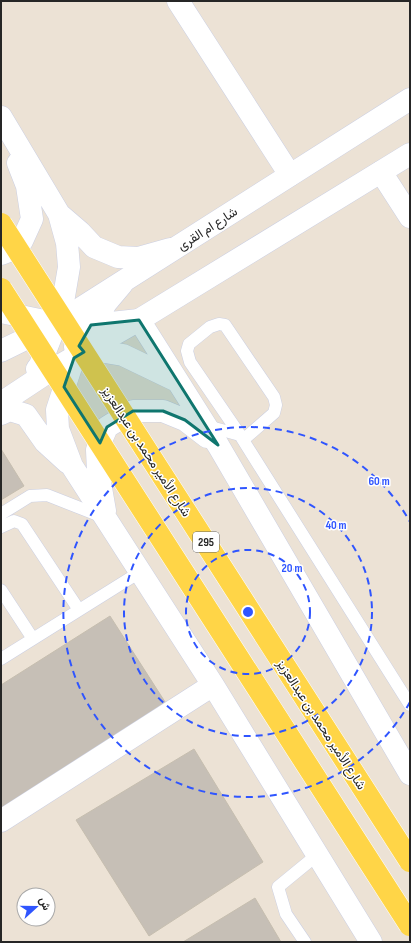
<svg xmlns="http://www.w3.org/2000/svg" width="411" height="943" viewBox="0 0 411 943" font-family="'Sofia Sans Condensed',Vazirmatn,sans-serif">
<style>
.building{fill:#c6bfb6;stroke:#c6beaf}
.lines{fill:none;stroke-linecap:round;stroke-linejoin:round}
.lane-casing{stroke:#cbcfe2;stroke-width:13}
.street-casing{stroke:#cbcfe2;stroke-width:23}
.secondary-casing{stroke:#cbcfe2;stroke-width:23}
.lane{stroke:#fff;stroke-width:12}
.street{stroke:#fff;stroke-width:22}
.secondary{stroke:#fff;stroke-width:22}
.primary-bridge-casing{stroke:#fff;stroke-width:23;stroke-linecap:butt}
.primary-bridge{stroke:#ffd547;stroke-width:22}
.marked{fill:#0f766e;fill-opacity:0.2;stroke:#0f766e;stroke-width:3;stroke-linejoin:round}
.ring{fill:none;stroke:#2f55ff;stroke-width:2;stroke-dasharray:7 5}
.labels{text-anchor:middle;stroke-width:3;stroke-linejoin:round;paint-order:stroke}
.shield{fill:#fff;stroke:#676767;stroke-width:1}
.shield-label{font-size:12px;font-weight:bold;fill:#262626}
.street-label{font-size:13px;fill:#262626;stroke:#fff}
.centre{fill:#2f55ff;stroke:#fff;stroke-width:2}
.ring-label{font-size:12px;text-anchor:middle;font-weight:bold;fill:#2f55ff;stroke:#fff;stroke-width:3;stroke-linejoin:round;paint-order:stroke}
</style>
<rect width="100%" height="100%" fill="#ece2d5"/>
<path class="building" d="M1,449L24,486L1,500Z
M110,616L167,705L1,811V685Z
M194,749L263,862L149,936L76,820Z
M255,898L281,942H183Z"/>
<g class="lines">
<defs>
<path id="lane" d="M207,426L240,435
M243,440L274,413L276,405L274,397L225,325L219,324L210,327L189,344L187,351L190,362L240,435L243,440L410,705
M1,514L30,496L47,495L103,517
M1,527L14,521L22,524L79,610
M1,590L33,639
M1,659L140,572
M305,942L286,914L278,887L317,855"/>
<path id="street" d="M178,1L290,175
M1,117L59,214L67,243L69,267L62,308L40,365L37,369
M381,172L410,217
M59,214L80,232L94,247L118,257L138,258L170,249
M1,254L14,249L22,241L32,219L27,186L18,163
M122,284L106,303L83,337L71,367L57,410L58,429L72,466L213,685L371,942
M1,312L73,327L139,320L218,445L410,774
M75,347L123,355L177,381
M1,414L10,410L26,415L45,442L68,463
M105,511L98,471L97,450L107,427L133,411H163L185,420L207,437
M1,821L213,685"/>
<path id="secondary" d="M1,351L56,324L410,99
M1,403L45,374L139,320L410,154"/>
</defs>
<use href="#lane" class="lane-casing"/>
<use href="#street" class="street-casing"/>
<use href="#secondary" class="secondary-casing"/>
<use href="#lane" class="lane"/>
<use href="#street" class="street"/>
<use href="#secondary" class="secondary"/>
<defs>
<path id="primary-bridge" d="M1,224L410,861
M1,289L410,925"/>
</defs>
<use href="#primary-bridge" class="primary-bridge-casing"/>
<use href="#primary-bridge" class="primary-bridge"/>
</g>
<path class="marked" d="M139,320L218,445L185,420L163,411H133L107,427L100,443L64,387L74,358L84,352L79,346L91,325Z"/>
<g class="ring">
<circle cx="248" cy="612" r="62"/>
<circle cx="248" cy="612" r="124"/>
<path d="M410 702A185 185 0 1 1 410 522"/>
</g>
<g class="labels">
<rect class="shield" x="193" y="532" width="26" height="20" rx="3"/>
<g class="shield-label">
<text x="206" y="546">295</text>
</g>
<g class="street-label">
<text transform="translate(207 228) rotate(-33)" y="5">شارع ام القرى</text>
<text transform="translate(147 451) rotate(57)" y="5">شارع الأمير محمد بن عبدالعزيز</text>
<text transform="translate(322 724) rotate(57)" y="5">شارع الأمير محمد بن عبدالعزيز</text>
</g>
</g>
<circle cx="248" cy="612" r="6" class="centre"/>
<g class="ring-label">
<text x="379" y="485">60 m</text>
<text x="336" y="529">40 m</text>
<text x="292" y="572">20 m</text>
</g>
<rect width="411" height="943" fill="none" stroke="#262626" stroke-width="4"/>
<g transform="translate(36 907) rotate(69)"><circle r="19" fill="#ffffff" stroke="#a8a8a8"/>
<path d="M0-3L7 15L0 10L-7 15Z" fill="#2f55ff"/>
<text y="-6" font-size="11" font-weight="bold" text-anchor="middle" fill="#262626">ش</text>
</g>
</svg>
